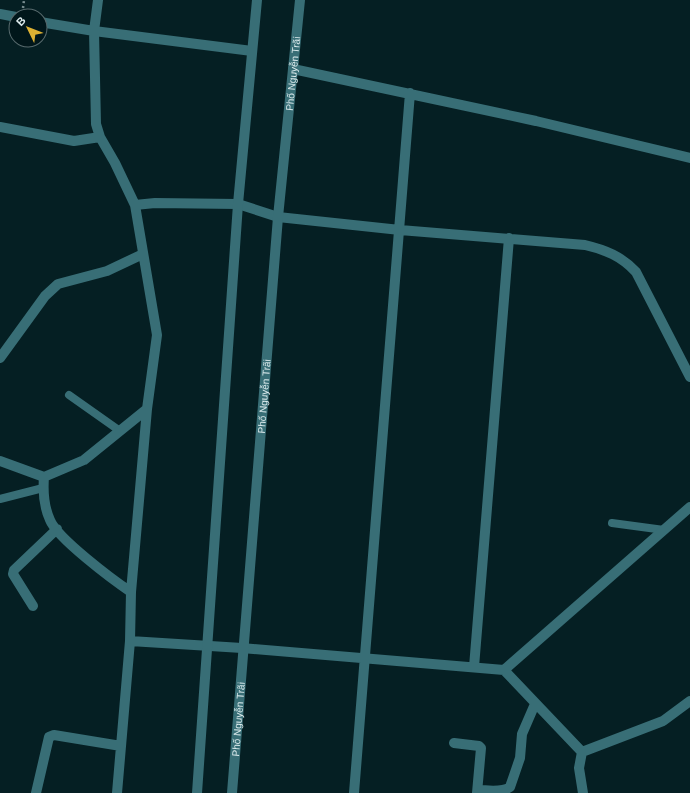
<svg xmlns="http://www.w3.org/2000/svg" width="690" height="793" viewBox="0 0 690 793" font-family="Helvetica,sans-serif">
<style>
.lines{fill:none;stroke-linecap:round;stroke-linejoin:round}
.path{stroke:#778b8e;stroke-width:2.5;stroke-dasharray:2 3;stroke-linecap:butt}
.service{stroke:#386e76;stroke-width:8}
.minor{stroke:#386e76;stroke-width:10}
.tertiary{stroke:#386e76;stroke-width:10}
.labels{text-anchor:middle;stroke-width:4;stroke-linejoin:round;paint-order:stroke}
.street-label{font-size:10px;fill:#dbeaec;stroke:#00161a}
</style>
<rect width="100%" height="100%" fill="#051f23"/>
<g class="lines">
<path class="path" d="M23,8L24,0"/>
<path class="service" d="M69,395L120,431
M0,499L43,488
M612,523L664,530"/>
<path class="minor" d="M98,0L94,31L96,124L100,137L115,163L135,205L157,335L147,409L131,592L130,641L117,793
M0,14L16,17
M40,22L94,31L252,51
M293,69L536,121L690,158
M0,127L74,141L100,137
M135,205L155,203L238,204L278,217L400,230L585,245C606,250 621,256 636,272L690,377
M0,358L45,296L58,284L107,271L143,254
M0,461L44,477L84,460L147,409
M44,477C43,490 44,507 50,520C57,538 113,580 131,592
M33,606L13,574L14,570L57,529
M130,641L242,648L504,670L690,507
M474,667L509,238
M504,670L582,752
M454,743L479,746L481,748L477,793
M582,752L663,721L690,701
M582,752L579,768L583,793
M478,790C487,790 502,793 510,787L520,758L522,734L535,704
M36,793L49,737L54,735L121,746
M354,793L410,93"/>
<g class="tertiary">
<path d="M197,793L238,204L257,0"/>
<path id="s1" d="M232,793L278,217L300,0"/>
</g>
</g>
<g class="labels">
<g class="street-label">
<text dy="4" stroke="none"><textPath href="#s1" startOffset="722">Phố Nguyễn Trãi</textPath></text>
<text dy="4" stroke="none"><textPath href="#s1" startOffset="398">Phố Nguyễn Trãi</textPath></text>
<text dy="4" stroke="none"><textPath href="#s1" startOffset="74">Phố Nguyễn Trãi</textPath></text>
</g>
</g>
<g transform="translate(28 28) rotate(313)"><circle r="19" fill="#00161a" stroke="#586b6e"/>
<path d="M0-3L7 15L0 10L-7 15Z" fill="#ddb133"/>
<text y="-6" font-size="11" font-weight="bold" text-anchor="middle" fill="#dbeaec">B</text>
</g>
</svg>
